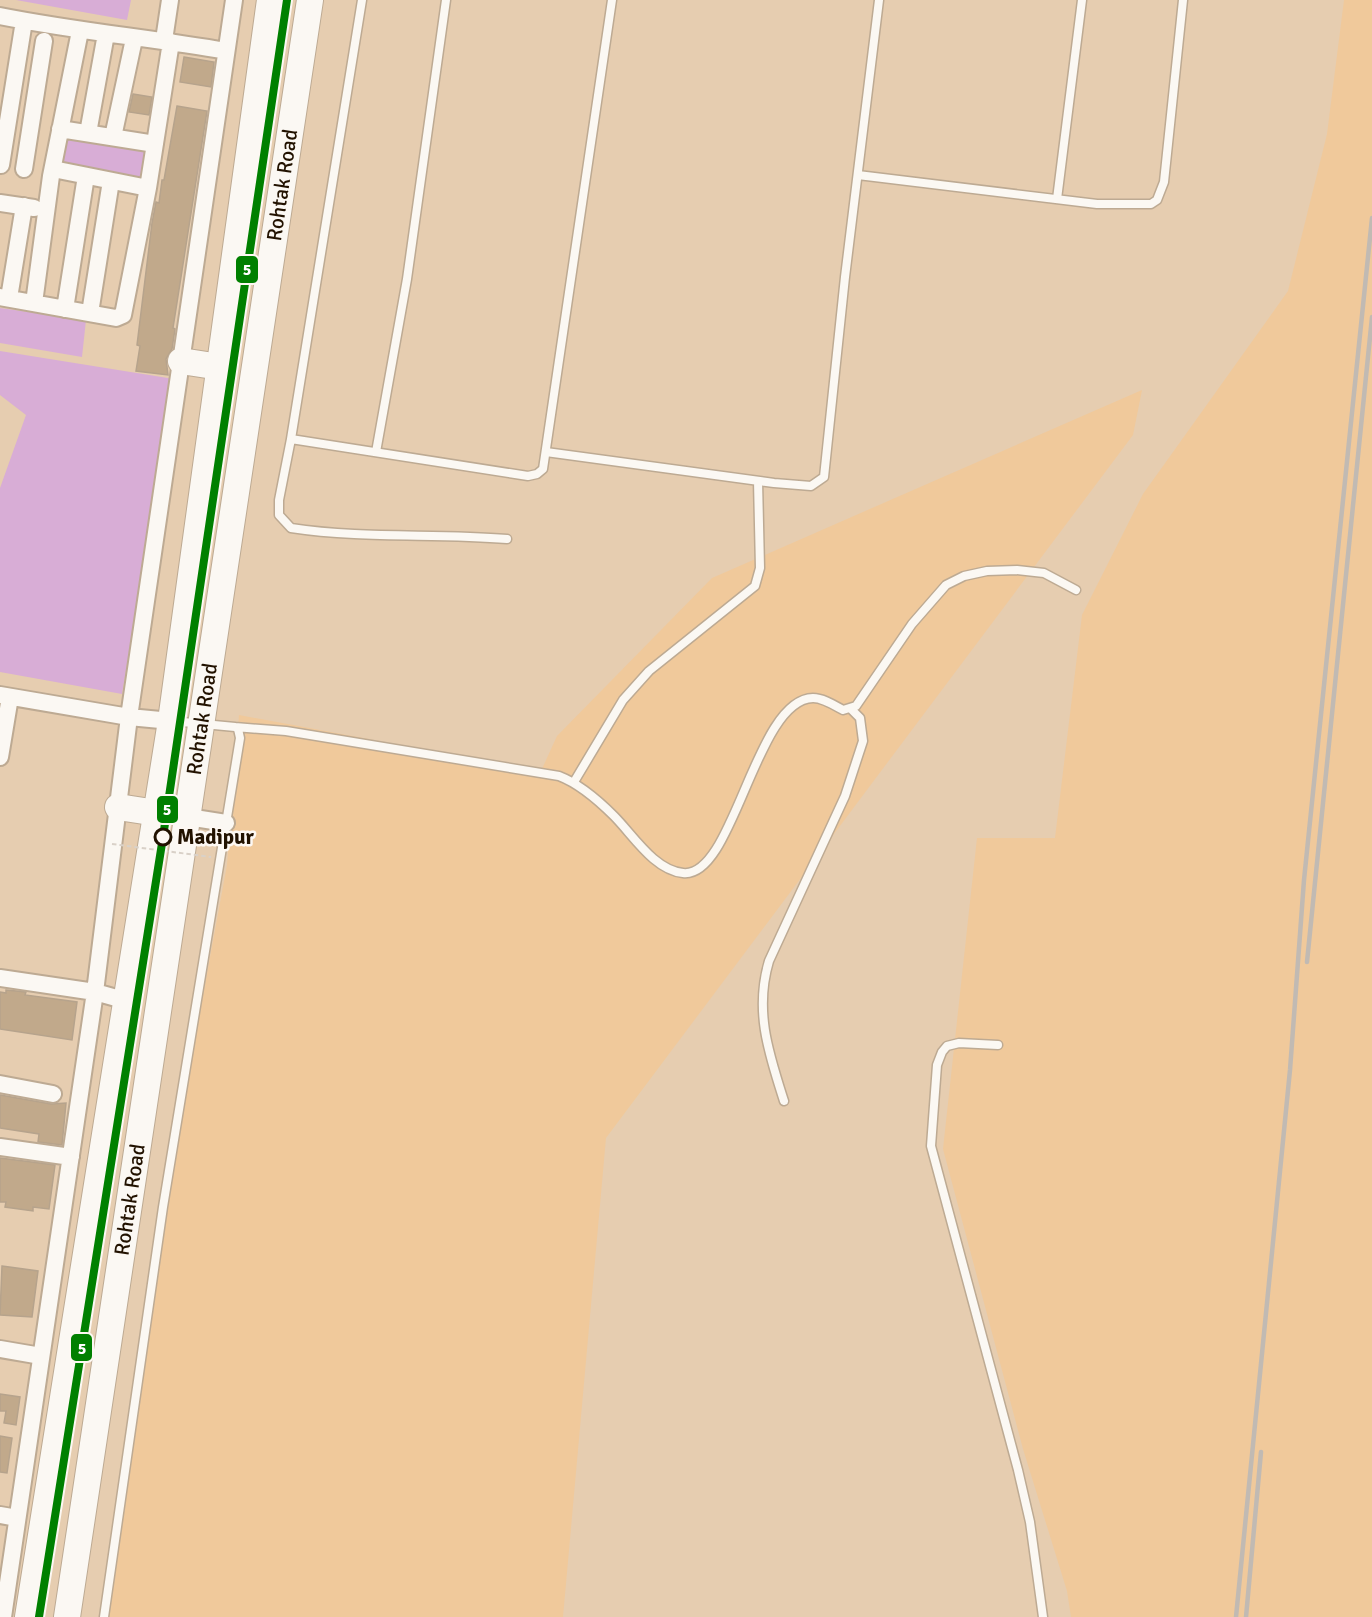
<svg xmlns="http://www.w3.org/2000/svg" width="1372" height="1617" viewBox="0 0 1372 1617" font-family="Signika,sans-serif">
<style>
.built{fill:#f0c99b}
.green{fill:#d8add6}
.building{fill:#c1a98b;stroke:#b6a38c;stroke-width:1.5}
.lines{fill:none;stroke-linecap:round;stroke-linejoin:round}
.lane-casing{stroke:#bdaa93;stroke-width:11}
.street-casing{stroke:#bdaa93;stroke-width:20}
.primary-casing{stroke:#bdaa93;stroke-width:28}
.lane{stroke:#fbf8f3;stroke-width:8}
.street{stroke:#fbf8f3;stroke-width:16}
.primary{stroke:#fbf8f3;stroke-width:26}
.rail{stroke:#c1bab3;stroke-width:4.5}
.path-bridge{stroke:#d9d1c8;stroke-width:2;stroke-dasharray:4.5 3;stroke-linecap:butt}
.metro-1-casing{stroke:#fdf8f3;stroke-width:12}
.metro-1{stroke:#008000;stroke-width:8}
.stop-dot{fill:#fdf8f3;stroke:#221200;stroke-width:3}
.labels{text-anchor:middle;stroke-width:5;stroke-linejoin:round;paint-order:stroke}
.street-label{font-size:21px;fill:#221200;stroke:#fdf8f3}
.stop-label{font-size:21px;font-weight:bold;fill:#221200;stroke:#fdf8f3;text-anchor:start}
.line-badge{stroke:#fdf8f3;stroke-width:2}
.badge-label{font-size:16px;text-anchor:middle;font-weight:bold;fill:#fff}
</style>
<rect width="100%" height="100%" fill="#e6cdb0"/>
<path class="built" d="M1344,0H1372V1617H1071L1067,1591L1023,1449L943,1149L977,838H1055L1082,615L1143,494L1288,291L1327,134Z
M1142,390L1133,435L606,1138L563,1617H101L164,1207L227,865L239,715L541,771L557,736L712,578Z"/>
<path class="green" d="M16,0H131L127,20Z
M63,138L146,152L142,181L58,167Z
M0,308L86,320L82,357L0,343Z
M0,351L174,379L122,694L0,672V488L26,415L0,395Z"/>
<path class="building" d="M184,57L214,62L211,87L180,82Z
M133,94L152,97L149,115L129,112Z
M177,106L207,111L173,328L175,329L172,349L166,359L168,375L136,371L140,346L137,345L152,223L156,202L159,203L162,180H164Z
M6,990L26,992L25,995L77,1002L72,1040L0,1029V992L6,993Z
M0,1095L51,1104L66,1103L62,1145L38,1142L39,1134L0,1128Z
M0,1158L55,1165L49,1209L33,1207V1211L5,1207L6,1202H0Z
M2,1266L38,1271L32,1317L0,1315Z
M0,1394L20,1397L16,1425L4,1423L6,1411H0Z
M0,1436L12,1438L7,1473L0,1472Z"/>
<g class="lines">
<defs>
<path id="lane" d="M362,0L291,439L528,476L537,474L543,469L612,0
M858,175L1097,204H1151L1157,200L1164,182L1183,0
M1057,199L1082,0
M291,439L279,500V515L291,528C363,539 435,533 507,539
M376,452L407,279L446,0
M546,452L774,483L811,486L824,477L845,277L879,0
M235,727L286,731L559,776C580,784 598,800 614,816C633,835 654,870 683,873C734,879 755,699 813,698C823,698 834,705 843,710L856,706L912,624L946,585L964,576L987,571L1017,570L1044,573L1076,590
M574,782L623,700L649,671L755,586L760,568L758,481
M998,1045L959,1043L947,1046L942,1052L937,1065L931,1146L1018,1470L1030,1522L1043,1617
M784,1101C769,1054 754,1011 769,961L845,796L863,741L860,718L851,709
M104,1617L163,1207L240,738L238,729L235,727L172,721"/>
<path id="street" d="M0,16C75,31 151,38 226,51
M164,40L170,0
M60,129L155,144
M88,133L106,34
M113,137L134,39
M1,165L24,21
M24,169L44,41
M53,169L148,188L171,42
M0,203L34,208
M0,297L116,318L123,315L148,188
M9,298L24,206
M34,303L51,176L80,31
M65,309L86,176
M90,313L111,181
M0,695L129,717L171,721
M0,757L10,697
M188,817L226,823
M0,978L95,992L127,1001
M0,1084L53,1094
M0,1147L71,1157
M0,1349L41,1356
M0,1515L17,1518
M3,1617L95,992L129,717L234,0"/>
<g id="primary">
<path d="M181,361L220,367"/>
<path d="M118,807L157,813"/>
<path d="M28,1617L171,721L270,0"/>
<path id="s1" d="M67,1617L310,0"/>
</g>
</defs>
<use href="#lane" class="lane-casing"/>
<use href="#street" class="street-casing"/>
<use href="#primary" class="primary-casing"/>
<use href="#lane" class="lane"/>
<use href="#street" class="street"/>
<use href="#primary" class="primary"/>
<path class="rail" d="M1307,962L1372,317
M1236,1617L1290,1070L1304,880L1372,218
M1246,1617L1261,1452"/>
<path class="path-bridge" d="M112,844L211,857"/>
<defs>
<path id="metro-1" d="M39,1617L163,837L287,0"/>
</defs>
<use href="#metro-1" class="metro-1-casing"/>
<use href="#metro-1" class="metro-1"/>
</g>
<circle class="stop-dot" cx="163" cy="837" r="8"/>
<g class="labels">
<g class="street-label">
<text dy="7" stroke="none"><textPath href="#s1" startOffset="1448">Rohtak Road</textPath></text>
<text dy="7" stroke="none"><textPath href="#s1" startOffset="908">Rohtak Road</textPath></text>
<text dy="7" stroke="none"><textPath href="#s1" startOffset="422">Rohtak Road</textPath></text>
</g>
<g class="stop-label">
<text x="177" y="844">Madipur</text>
</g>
</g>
<g class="line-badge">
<rect x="235" y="255" width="24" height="29" rx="6" fill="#008000"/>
<rect x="156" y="795" width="23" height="29" rx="6" fill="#008000"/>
<rect x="70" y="1333" width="23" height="29" rx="6" fill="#008000"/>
</g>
<g class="badge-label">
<text x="247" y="275">5</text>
<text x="167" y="815">5</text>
<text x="82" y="1354">5</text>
</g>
</svg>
